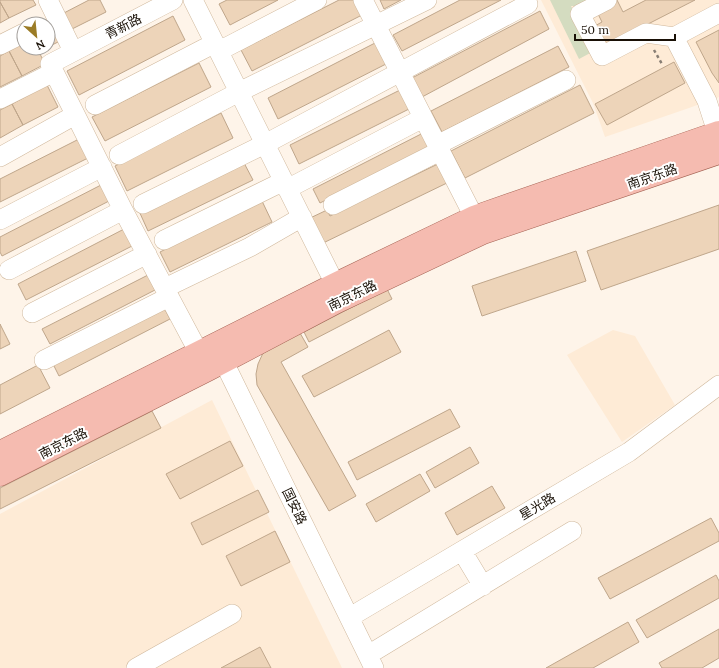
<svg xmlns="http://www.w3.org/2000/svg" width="719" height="668" viewBox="0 0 719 668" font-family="Lora,'Noto Sans SC',serif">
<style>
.built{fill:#feebd6}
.green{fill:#d4dcc0}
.building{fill:#edd4b9;stroke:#bfa68b}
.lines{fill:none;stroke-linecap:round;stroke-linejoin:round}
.minor-casing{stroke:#d0b89c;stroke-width:20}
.major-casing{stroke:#a46253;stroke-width:23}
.path{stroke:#887e74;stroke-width:2.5;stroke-dasharray:3 3;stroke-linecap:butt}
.minor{stroke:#fff;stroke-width:19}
.major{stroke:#f5bbb0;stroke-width:22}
.labels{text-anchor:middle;stroke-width:4;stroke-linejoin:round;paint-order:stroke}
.street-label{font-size:13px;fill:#191006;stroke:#fff}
</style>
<rect width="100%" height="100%" fill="#fef4e9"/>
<path class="built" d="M541,0H719V97L689,108L605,137L593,103Z
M613,330L635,336L675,405L622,442L567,355Z
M212,400L342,668H0V514Z"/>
<path class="green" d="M550,0H599L588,6H571L594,51L579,59Z"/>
<path class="building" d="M0,0H33L36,5L9,18L0,2Z
M89,0H100L106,12L70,30L62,14Z
M227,0H278L230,25L219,4Z
M339,0H354L362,15L252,71L241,50Z
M380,0H401L384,9Z
M460,0H501L402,51L393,35Z
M614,0H617L623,12L646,0H695L603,47L593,27L602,22L596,10Z
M0,2L9,18L0,23Z
M540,11L549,29L422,97L412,78Z
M173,16L185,40L79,95L67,71Z
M53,28L60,41L48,47V31Z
M719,30V83L712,73L696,42Z
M24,43V48H47L39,52L45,64L22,76L9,51Z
M375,43L386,64L278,119L268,98Z
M558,46L569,67L442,132L431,111Z
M9,51L22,76L0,87V56Z
M674,62L685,83L607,125L595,104Z
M199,63L211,87L105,141L92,117Z
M47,85L58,107L23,125L12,104Z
M580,85L594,113L465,178L451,151Z
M402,89L411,108L299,164L290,145Z
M12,104L23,125L0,138V110Z
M221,113L233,138L127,191L115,166Z
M427,131L434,145L320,203L313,189Z
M79,139L88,158L0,202V179Z
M243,161L253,180L148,231L139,211Z
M440,163L449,182L319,245L306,220L327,210L330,216Z
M101,185L109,201L2,256L0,252V237Z
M262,201L272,222L170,272L160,252Z
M719,205V249L601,290L587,251Z
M126,228L134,245L26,300L18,284Z
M576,251L586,281L482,316L472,286Z
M148,275L155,290L50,344L42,329Z
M387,289L392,299L309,342L304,332Z
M162,304L170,319L59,376L51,360Z
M0,324L10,344L0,349Z
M389,330L401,352L314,397L302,376Z
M300,333L308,347L281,362L356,496L329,511L257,385L256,374L258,364L263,353L272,347Z
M38,365L50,388L0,414V385Z
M450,409L460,427L357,480L348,462Z
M152,411L161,428L0,509V488Z
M230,441L243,466L180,499L166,474Z
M470,447L479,463L435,488L426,472Z
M420,474L430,491L376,522L366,504Z
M492,486L505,508L457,535L445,513Z
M258,490L269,512L202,545L191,523Z
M711,518L719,533V541L610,599L598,578Z
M275,531L290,562L241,586L226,556Z
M716,575L719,581V598L647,638L636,620Z
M628,622L639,642L593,668H546Z
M719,629V658L702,668H662L659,663Z
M260,647L271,668H221Z"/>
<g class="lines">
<defs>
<path id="minor" d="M48,0L73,51
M173,0L50,64L123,210L206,366
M193,0L335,284
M363,0L474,217
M607,0L580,14L602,56L646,33L674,37
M0,45L24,33
M219,51L317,0
M0,99L54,72
M95,105L215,43
M717,132L707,101L674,37L719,13
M437,145L566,80
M119,155L239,92L427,0
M0,157L75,115
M287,189L423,118
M143,204L265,144L528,4
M333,205L440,151
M0,220L102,167
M164,240L284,181
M9,270L123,210
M165,288L250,247L302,217
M32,313L147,254
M217,348L374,668
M44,360L169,297
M462,551L483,586
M350,617L629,452L719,385
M368,655L572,531
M136,668L232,614"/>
<path id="major" d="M0,452L335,284L474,217L719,132
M0,475L208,370L337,302L483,233L719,153"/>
</defs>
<use href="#minor" class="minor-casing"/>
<use href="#major" class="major-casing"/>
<path class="path" d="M654,50L662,64"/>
<use href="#minor" class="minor"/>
<use href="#major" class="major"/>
</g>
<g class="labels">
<g class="street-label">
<text transform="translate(123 26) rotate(-27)" y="5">青新路</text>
<text transform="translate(652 176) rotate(-19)" y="5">南京东路</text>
<text transform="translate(352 295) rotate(-26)" y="5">南京东路</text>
<text transform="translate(63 443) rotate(-27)" y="5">南京东路</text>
<text transform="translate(295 506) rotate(64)" y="5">国安路</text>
<text transform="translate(537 506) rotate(-31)" y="5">星光路</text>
</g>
</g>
<g transform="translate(36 36) rotate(153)"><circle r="19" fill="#ffffff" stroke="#a39f9b"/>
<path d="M0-3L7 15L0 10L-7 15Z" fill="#9b7c26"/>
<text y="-6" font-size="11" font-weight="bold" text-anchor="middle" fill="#191006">N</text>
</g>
<path d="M575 34v6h100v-6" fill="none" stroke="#191006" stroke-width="2"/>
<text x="581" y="34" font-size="12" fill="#191006" stroke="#ffffff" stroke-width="3" paint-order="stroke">50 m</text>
</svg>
